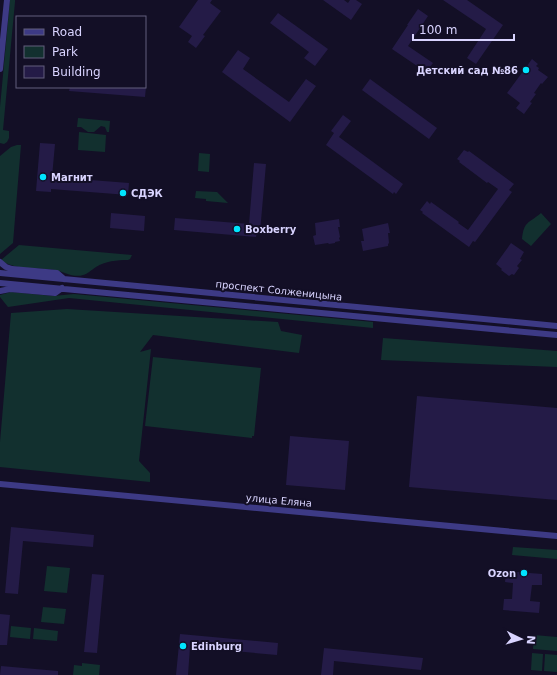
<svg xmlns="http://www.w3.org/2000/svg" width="557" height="675" viewBox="0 0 557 675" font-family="'DejaVu Sans',sans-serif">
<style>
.green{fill:#12302f}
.building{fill:#241b47}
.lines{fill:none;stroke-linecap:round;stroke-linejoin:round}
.minor{stroke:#3d3a85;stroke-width:6}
.poi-dot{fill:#00e5ff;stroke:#130f26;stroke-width:1.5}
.labels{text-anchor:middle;stroke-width:4;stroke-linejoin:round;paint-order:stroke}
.poi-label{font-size:10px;font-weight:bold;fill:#d9d4ff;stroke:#130f26;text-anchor:start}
.street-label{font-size:10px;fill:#d9d4ff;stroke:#130f26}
</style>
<rect width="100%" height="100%" fill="#130f26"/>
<path class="green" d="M10,0H15V2L3,130L9,131V138L7,142L4,144L0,143V107Z
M78,118L110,121L109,132H107L105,127L101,126L94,132H88L81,127H77Z
M79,132L106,135L105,152L78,150Z
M17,145H21L13,243L0,254V156L11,147Z
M199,153L210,154L209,172L198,171Z
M196,191L217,192L228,203L206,201V199L195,198Z
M541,213L551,224L531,246L522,239C524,221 528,224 541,213Z
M19,245L132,255L130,259L128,260C117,260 105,261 96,267C91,270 88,274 83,275C74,278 64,272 55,270C38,267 16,271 1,260Z
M11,292L53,296L74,294L373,322V328L69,298L8,307L0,297V295Z
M67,309L278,322L281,331L302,335L299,353L153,335L140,352L151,349L139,461L150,473V482L0,467V442L11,313Z
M383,338L557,351V367L381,360Z
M153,357L261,368L254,436H252V438L145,426Z
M513,547L557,550V559L512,555Z
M47,566L70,568L67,593L44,591Z
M43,607L66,609L64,624L41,622Z
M11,626L31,628L30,639L10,637Z
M34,628L58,631L57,641L33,639Z
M534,635L557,637V651L533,649Z
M532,653L543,654L542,671L531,670Z
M545,654L557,655V672L544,671Z
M82,663L100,665L99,675H73L74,665L82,666Z"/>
<path class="building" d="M198,0H212L210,3L221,11L203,35L205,36L196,48L188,42L192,36L179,27Z
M323,0H344L348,3L350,0H356L362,4L351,20Z
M443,0H467L503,25L476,64L467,58L486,29Z
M418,9L428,16L408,46L433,63L426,72L392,49L408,25H407Z
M278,13L328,49L315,66L304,58L309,52L270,23Z
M238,50L250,58L243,69L289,102L306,79L316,86L290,122L222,72Z
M532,59L538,64L536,66L539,68L538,70L548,77L542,84L541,83L534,93L536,94L530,102L532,103L524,114L516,108L520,103L507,93Z
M370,79L437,128L429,139L362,90Z
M70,87H146L145,97L69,91Z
M343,115L351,121L339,137L403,184L396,194L394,192L393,194L326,145L334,133L331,131Z
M40,143L55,144L52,177L129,183L128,195L51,189V192L36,191Z
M464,150L468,152L469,151L514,184L509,190L512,192L475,242L473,241L469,247L422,213L423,212L420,210L427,201L430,204L431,202L459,222L458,223L468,230L498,189L488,182L487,183L459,162L460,161L457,159Z
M254,163L266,164L260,232L257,231L256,237L174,230L175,218L249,224Z
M111,213L145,216L144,231L110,228Z
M339,219L340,227H338L340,237L339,238L340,241L335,242V243L329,244L328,243L315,245L313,236L316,235L315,223Z
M388,223L390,233H388L389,243L388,244V246L363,251L361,241H364L362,229Z
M511,243L524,252L520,259L522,260L517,266L519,268L514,275L512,274L509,276L501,270L502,269L496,264Z
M417,396L557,408V500L409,487Z
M290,436L349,441L345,490L286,485Z
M11,527L94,535L93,547L23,541L18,594L5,593Z
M506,571L542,574V585H532L530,601L540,602L539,613L503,610L504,599H512L513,583L505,582Z
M92,574L104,575L97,653L84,652Z
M0,614L10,615L7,645H0Z
M180,634L278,643L277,655L190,647L188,675H176Z
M324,648L423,658L421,670L334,661L333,675H321Z
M1,666L58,671V675H0Z"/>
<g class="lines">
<path class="minor" d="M0,69L7,0
M0,262L6,267L12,269L57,273L64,279
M0,273L557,326
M0,283L557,335
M0,291L10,289L55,293L62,288
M0,484L557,536"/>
</g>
<g class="poi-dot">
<circle cx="526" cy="70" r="4"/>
<circle cx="43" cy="177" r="4"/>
<circle cx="123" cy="193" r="4"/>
<circle cx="237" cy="229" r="4"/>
<circle cx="524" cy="573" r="4"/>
<circle cx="183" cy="646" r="4"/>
</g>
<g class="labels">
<g class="poi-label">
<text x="518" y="74" text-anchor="end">Детский сад №86</text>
<text x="51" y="181">Магнит</text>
<text x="131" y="197">СДЭК</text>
<text x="245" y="233">Boxberry</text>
<text x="516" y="577" text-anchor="end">Ozon</text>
<text x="191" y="650">Edinburg</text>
</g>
<g class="street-label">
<text transform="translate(279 290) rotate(6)" y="4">проспект Солженицына</text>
<text transform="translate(279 500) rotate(5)" y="4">улица Еляна</text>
</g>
</g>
<rect x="16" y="16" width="130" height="72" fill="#130f26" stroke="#625e7d"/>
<rect x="24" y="29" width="20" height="6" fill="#3d3a85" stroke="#625e7d"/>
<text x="52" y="36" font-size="12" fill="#d9d4ff">Road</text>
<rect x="24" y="46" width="20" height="12" fill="#12302f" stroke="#625e7d"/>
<text x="52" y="56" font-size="12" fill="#d9d4ff">Park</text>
<rect x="24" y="66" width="20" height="12" fill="#241b47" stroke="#625e7d"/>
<text x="52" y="76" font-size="12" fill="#d9d4ff">Building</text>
<g transform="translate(521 639) rotate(95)" stroke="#130f26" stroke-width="3" paint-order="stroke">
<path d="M0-3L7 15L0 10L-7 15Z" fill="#d9d4ff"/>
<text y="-6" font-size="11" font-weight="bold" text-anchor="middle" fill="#d9d4ff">N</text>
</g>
<path d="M413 34v6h101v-6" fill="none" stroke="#d9d4ff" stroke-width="2"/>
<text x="419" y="34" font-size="12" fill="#d9d4ff" stroke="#130f26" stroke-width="3" paint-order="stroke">100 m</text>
</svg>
